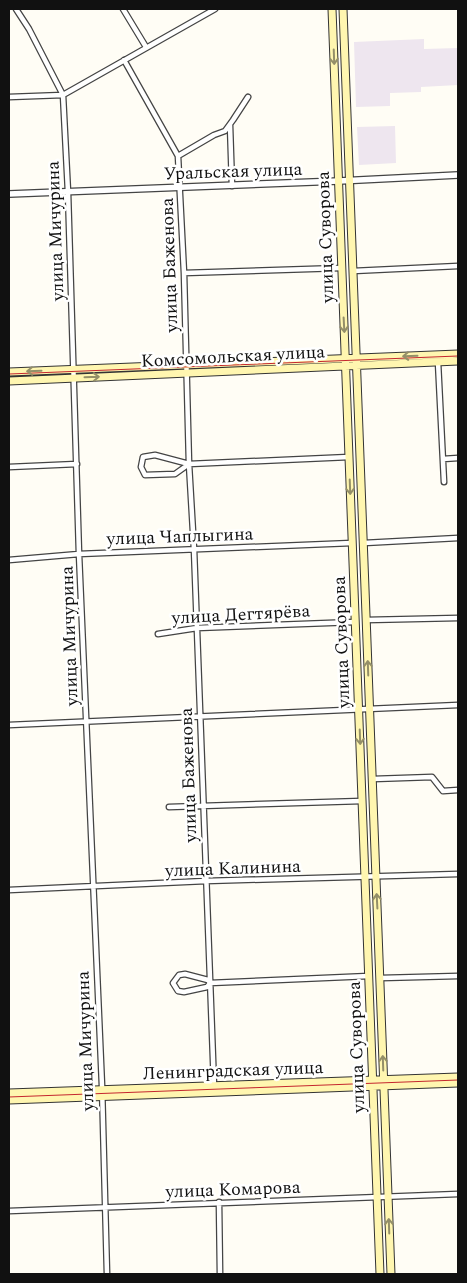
<svg xmlns="http://www.w3.org/2000/svg" width="467" height="1283" viewBox="0 0 467 1283" font-family="Spectral,serif">
<style>
.industrial{fill:#eee6ef}
.lines{fill:none;stroke-linecap:round;stroke-linejoin:round}
.minor-casing{stroke:#444;stroke-width:7}
.tertiary-casing{stroke:#444;stroke-width:8}
.secondary-casing{stroke:#333;stroke-width:9}
.minor{stroke:#fff;stroke-width:4.5}
.tertiary{stroke:#fff;stroke-width:5.5}
.secondary{stroke:#fff6b0;stroke-width:7}
.tram{stroke:#c4262e;stroke-width:1}
.oneway{stroke:#948f68}
.labels{text-anchor:middle;stroke-width:5;stroke-linejoin:round;paint-order:stroke}
.street-label{font-size:18px;fill:#111;stroke:#fff}
</style>
<rect width="100%" height="100%" fill="#fffdf5"/>
<path class="industrial" d="M424,39V49L458,48V85L421,87V92L390,93V106L356,107L354,42Z
M395,126L396,163L359,165L357,127Z"/>
<g class="lines">
<defs>
<path id="minor" d="M16,9L29,29L63,95L68,192L79,554L102,1086L107,1274
M123,9L146,47
M124,60L178,156L184,273L189,464L194,549L214,1086
M9,97L63,95L215,9
M230,125L232,186
M178,156L214,135L225,131L233,120L248,97
M353,271L458,266
M184,273L341,268
M438,362L444,482
M443,459L458,458
M189,464L175,474L145,475L141,467L143,457L155,455L189,464L349,457
M9,467L77,464
M364,543L458,538
M9,560L79,554L352,543
M366,620L458,618
M158,634L197,628L355,622
M9,725L458,705
M373,779L432,777L443,791L458,790
M169,807L362,801
M9,890L206,881L458,874
M381,978L458,976
M210,983L207,987L184,992L178,991L173,983L179,975L185,974L208,980L210,983L369,976
M219,1202L220,1274
M9,1211L458,1194"/>
<path id="tertiary" d="M9,194L339,181L458,175"/>
<path id="secondary" d="M332,9L380,1274
M343,9L391,1274
M9,372L458,354
M9,381L458,361
M9,1093L458,1077
M9,1100L458,1083"/>
</defs>
<use href="#minor" class="minor-casing"/>
<use href="#tertiary" class="tertiary-casing"/>
<use href="#secondary" class="secondary-casing"/>
<use href="#minor" class="minor"/>
<use href="#tertiary" class="tertiary"/>
<use href="#secondary" class="secondary"/>
<path class="tram" d="M9,374L458,356
M9,1097L458,1080"/>
</g>
<defs><path id="oneway-shaft" d="M-6 0H5M1.5-3L5.5 0L1.5 3" fill="none" stroke-width="1.6" stroke-linecap="round" stroke-linejoin="round" transform="scale(1.25)"/></defs>
<g class="oneway">
<use href="#oneway-shaft" transform="translate(334 57) rotate(88)"/>
<use href="#oneway-shaft" transform="translate(344 325) rotate(87)"/>
<use href="#oneway-shaft" transform="translate(410 356) rotate(178)"/>
<use href="#oneway-shaft" transform="translate(34 371) rotate(178)"/>
<use href="#oneway-shaft" transform="translate(92 377) rotate(-2)"/>
<use href="#oneway-shaft" transform="translate(350 487) rotate(88)"/>
<use href="#oneway-shaft" transform="translate(368 668) rotate(-92)"/>
<use href="#oneway-shaft" transform="translate(360 737) rotate(88)"/>
<use href="#oneway-shaft" transform="translate(377 901) rotate(-93)"/>
<use href="#oneway-shaft" transform="translate(383 1063) rotate(-92)"/>
<use href="#oneway-shaft" transform="translate(389 1226) rotate(-92)"/>
</g>
<g class="labels">
<g class="street-label">
<text transform="translate(233 171) rotate(-2)" y="6">Уральская улица</text>
<text transform="translate(55 231) rotate(-92)" y="6">улица Мичурина</text>
<text transform="translate(325 237) rotate(-92)" y="6">улица Суворова</text>
<text transform="translate(169 265) rotate(-92)" y="6">улица Баженова</text>
<text transform="translate(233 356) rotate(-3)" y="6">Комсомольская улица</text>
<text transform="translate(180 536) rotate(-2)" y="6">улица Чаплыгина</text>
<text transform="translate(241 614) rotate(-3)" y="6">улица Дегтярёва</text>
<text transform="translate(69 636) rotate(-92)" y="6">улица Мичурина</text>
<text transform="translate(341 642) rotate(-92)" y="6">улица Суворова</text>
<text transform="translate(188 775) rotate(-92)" y="6">улица Баженова</text>
<text transform="translate(233 868) rotate(-2)" y="6">улица Калинина</text>
<text transform="translate(85 1041) rotate(-92)" y="6">улица Мичурина</text>
<text transform="translate(356 1047) rotate(-92)" y="6">улица Суворова</text>
<text transform="translate(233 1070) rotate(-2)" y="6">Ленинградская улица</text>
<text transform="translate(233 1189) rotate(-2)" y="6">улица Комарова</text>
</g>
</g>
<rect width="467" height="1283" fill="none" stroke="#111111" stroke-width="20"/>
</svg>
